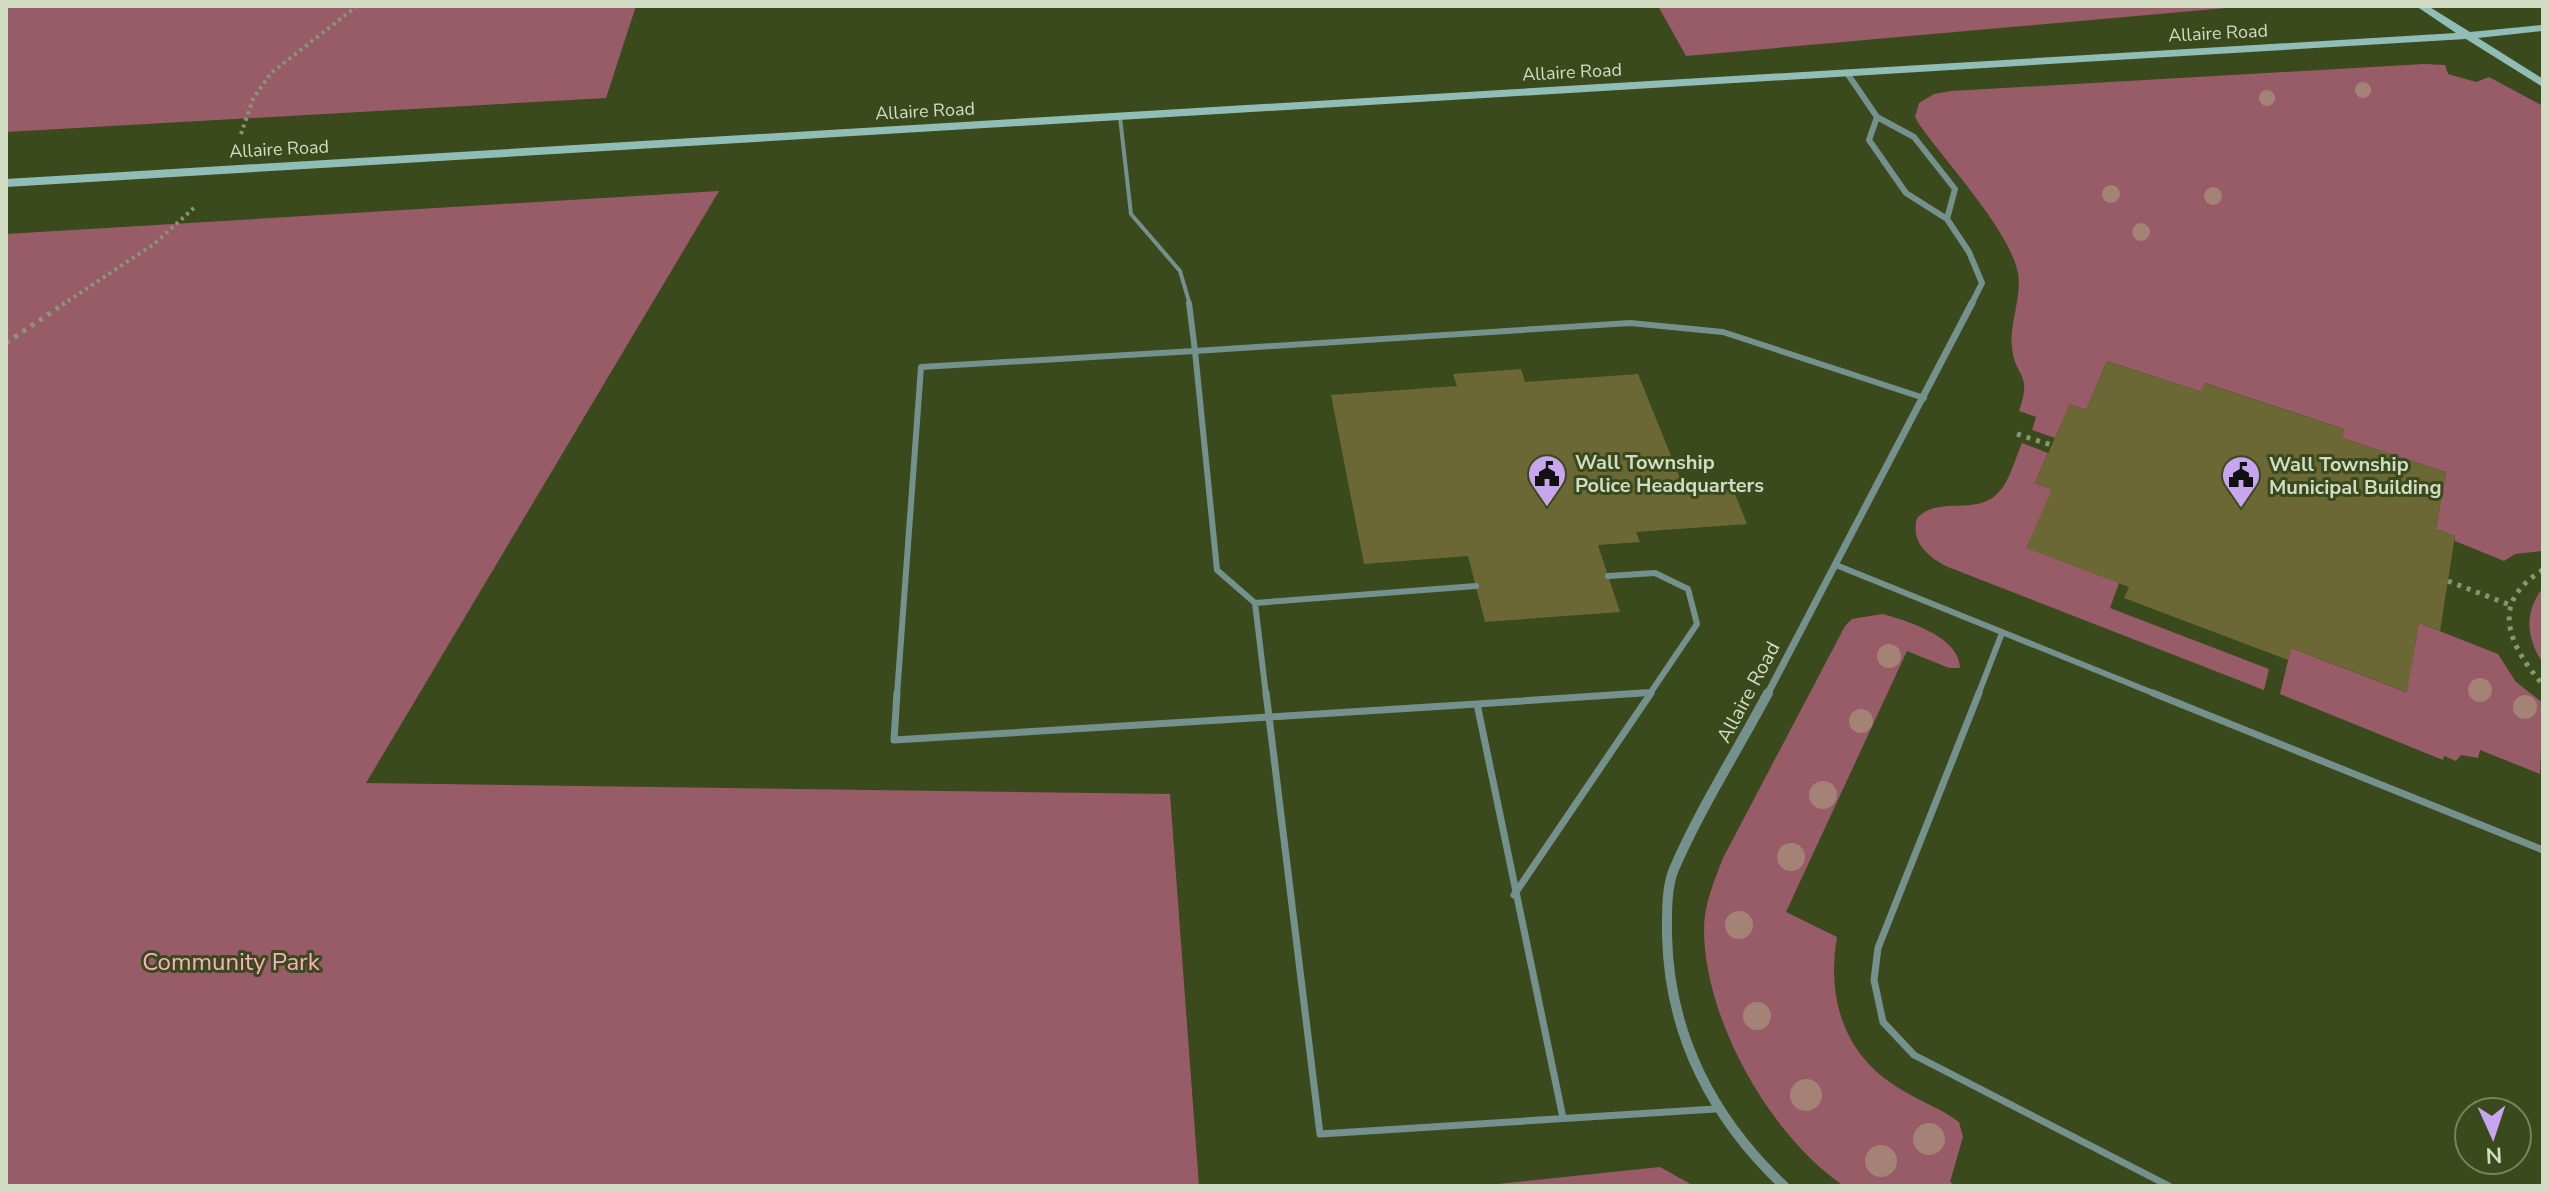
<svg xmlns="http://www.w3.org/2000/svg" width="2549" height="1192" viewBox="0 0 2549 1192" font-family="'Nunito Sans',sans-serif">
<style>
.green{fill:#985b68}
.building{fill:#6b6835}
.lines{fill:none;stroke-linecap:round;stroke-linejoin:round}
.path-far1{stroke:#899672;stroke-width:4;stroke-dasharray:3 4;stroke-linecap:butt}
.path{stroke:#899672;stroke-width:5;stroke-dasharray:4 6;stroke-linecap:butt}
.lane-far2{stroke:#75918d;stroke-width:4}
.lane-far1{stroke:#75918d;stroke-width:6}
.lane{stroke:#75918d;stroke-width:7}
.street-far2{stroke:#75918d;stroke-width:6}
.street-far1{stroke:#75918d;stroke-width:7}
.street{stroke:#75918d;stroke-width:10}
.secondary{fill:#90bdb6;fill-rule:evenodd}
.tree{fill:#a48275}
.labels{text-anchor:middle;stroke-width:6;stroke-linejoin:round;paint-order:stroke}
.far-street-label{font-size:18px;fill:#d1dcc2;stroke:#3a4a1c}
.poi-label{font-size:20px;font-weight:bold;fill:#d1dcc2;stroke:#3a4a1c;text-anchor:start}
.street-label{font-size:20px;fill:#d1dcc2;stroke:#3a4a1c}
.near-park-label{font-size:24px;fill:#fbafbe;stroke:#3a4a1c}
</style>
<rect width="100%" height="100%" fill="#3a4a1c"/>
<path class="green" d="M6,6H636L606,98L6,132Z
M1658,6H2249L1686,56Z
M2424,64L2445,65L2448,74L2476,82L2489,77L2543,106V551L2515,554L2504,561L2455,541V536L2436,529L2446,472L2342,438L2344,429L2205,383L2202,392L2107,361L2086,410L2070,404L2055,438L2032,430L2036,417L2019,411C2033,371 2015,379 2012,347C2009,323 2022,299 2018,273C2009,229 1946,163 1919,124L1915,117L1919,103L1934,94L1951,91Z
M719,191L366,783L1170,794L1199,1186H6V234Z
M2022,443L2048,453L2035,483L2052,489L2119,583L2110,608L2269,669L2264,690L1948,567C1928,557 1910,542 1917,518C1938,496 1974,515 1996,495C2009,484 2015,459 2022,443Z
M2543,588V663C2526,639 2524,611 2543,588Z
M1882,614C1906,620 1960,637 1960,668H1949L1907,651L1786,912L1837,937C1827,995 1842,1051 1894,1085C1914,1099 1939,1107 1959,1122L1963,1137L1950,1182L1957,1186H1844C1770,1136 1704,1019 1704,929C1704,905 1714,881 1723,858L1845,626L1852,619Z
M2419,623L2498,654L2516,682L2543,703L2540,774L2480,750L2478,758L2461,755L2456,761L2444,756L2443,760L2280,694L2291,648L2406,692Z
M1660,1167L1694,1186H1479Z"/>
<path class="building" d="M2107,361L2202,392L2204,383L2338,427L2345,429L2342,438L2446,472L2436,529L2455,536L2440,631L2419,623L2407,692L2291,648L2288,660L2124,598L2129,587L2026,548L2052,489L2035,483L2070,404L2086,410Z
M1521,369L1525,382L1638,374L1686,493L1733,489L1747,524L1636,532L1640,542L1598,545L1620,612L1485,622L1468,556L1364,564L1331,395L1457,386L1453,374Z"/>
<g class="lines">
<path class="path-far1" d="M241,134L253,99L271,73L357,6
M62,305L154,244L195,207"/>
<path class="path" d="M6,343L65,303
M2017,434L2051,445
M2543,570C2488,603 2509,645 2543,685
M2448,581L2510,605"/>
<path class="lane-far2" d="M1120,117L1131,214L1180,271L1190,305"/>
<path class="lane-far1" d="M1189,303L1195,351L1630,323L1723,332L1924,398
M1836,565L2158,695
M1608,576L1655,573L1688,589L1697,624L1649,695
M1255,603L1476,586
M897,695L921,367L1195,351L1217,570L1255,603L1266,695
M1613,695L1651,692
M1978,695L2002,633"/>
<path class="lane" d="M897,693L894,740L1269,717
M1266,693L1269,717
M1979,693L1878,948L1874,980L1883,1022L1914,1055L2169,1186
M2153,693L2543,850
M1477,704L1642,693
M1269,717L1320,1134L1715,1109
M1269,717L1477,704L1563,1118
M1514,895L1651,693"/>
<path class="street-far2" d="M1847,73L1877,117L1914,137L1955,189L1947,219
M1877,117L1869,140L1906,193L1947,219L1969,252L1982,283L1971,305"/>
<path class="street-far1" d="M1767,695L1972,303"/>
<path class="street" d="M1768,693C1737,751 1700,809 1674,869C1666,888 1667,915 1667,935C1669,1035 1713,1119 1784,1186"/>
<path class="secondary" d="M2416,6H2428L2470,32L2543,25V31L2478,38L2543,79V87L2466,39L6,187V179L2456,33Z"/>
</g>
<g class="tree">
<circle cx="2363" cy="90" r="8"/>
<circle cx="2267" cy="98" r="8"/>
<circle cx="2111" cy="194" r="9"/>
<circle cx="2213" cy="196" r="9"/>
<circle cx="2141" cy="232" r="9"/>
<circle cx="1889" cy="656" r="12"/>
<circle cx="2480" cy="690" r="12"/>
<circle cx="2525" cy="707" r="12"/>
<circle cx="1861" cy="721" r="12"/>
<circle cx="1823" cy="795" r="14"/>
<circle cx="1791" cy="857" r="14"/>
<circle cx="1739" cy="925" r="14"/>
<circle cx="1757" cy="1016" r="14"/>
<circle cx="1806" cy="1095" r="16"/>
<circle cx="1929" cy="1139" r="16"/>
<circle cx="1881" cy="1161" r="16"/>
</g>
<defs>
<symbol id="civic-pin" viewBox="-11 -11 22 30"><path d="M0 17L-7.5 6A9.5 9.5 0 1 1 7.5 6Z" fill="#c8a6ef" stroke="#3a4a1c"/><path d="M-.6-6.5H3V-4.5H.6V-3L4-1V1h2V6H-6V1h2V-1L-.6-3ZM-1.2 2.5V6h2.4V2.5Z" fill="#111"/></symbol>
</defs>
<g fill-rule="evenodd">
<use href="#civic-pin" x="1525" y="452" width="44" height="60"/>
<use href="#civic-pin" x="2219" y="453" width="44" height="60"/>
</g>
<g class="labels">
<g class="far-street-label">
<text transform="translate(2218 33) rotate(-3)" y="6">Allaire Road</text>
<text transform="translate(1572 72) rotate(-3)" y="6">Allaire Road</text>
<text transform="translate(925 111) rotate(-3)" y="6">Allaire Road</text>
<text transform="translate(279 149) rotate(-3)" y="6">Allaire Road</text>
</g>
<g class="poi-label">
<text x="1575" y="469">Wall Township<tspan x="1575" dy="23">Police Headquarters</tspan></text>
<text x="2269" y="471">Wall Township<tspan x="2269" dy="23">Municipal Building</tspan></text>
</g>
<g class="street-label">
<text transform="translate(1748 692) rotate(-62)" y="7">Allaire Road</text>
</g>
<g class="near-park-label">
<text x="231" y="970">Community Park</text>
</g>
</g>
<rect width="2549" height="1192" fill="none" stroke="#d1dcc2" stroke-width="16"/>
<g transform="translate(2493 1136) rotate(177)"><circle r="38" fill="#3a4a1c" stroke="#76845e" stroke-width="2"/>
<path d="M0-6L14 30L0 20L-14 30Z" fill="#c8a6ef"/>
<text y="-12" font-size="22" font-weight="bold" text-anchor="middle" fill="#d1dcc2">N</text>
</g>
</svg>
